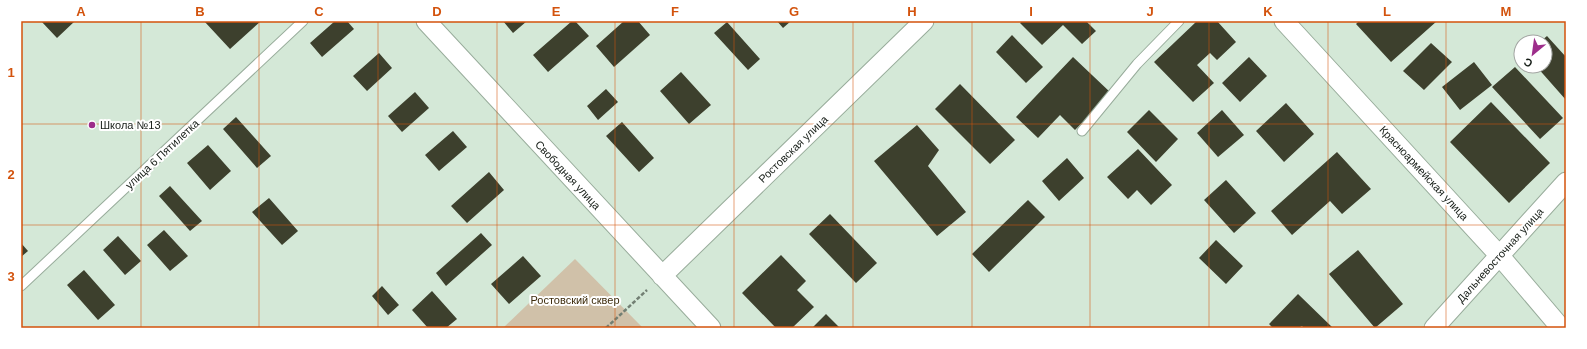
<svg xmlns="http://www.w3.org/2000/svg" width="1587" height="349" viewBox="0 0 1587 349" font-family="Helvetica,sans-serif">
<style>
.green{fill:#d0c1a9}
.building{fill:#3d402d}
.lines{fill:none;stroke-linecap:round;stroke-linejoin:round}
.lane-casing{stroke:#98ac9b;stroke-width:11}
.street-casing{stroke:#98ac9b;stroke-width:21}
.path{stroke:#727f73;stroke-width:2.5;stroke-dasharray:4 2;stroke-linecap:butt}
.lane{stroke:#fff;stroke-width:9}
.street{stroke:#fff;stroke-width:19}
.grid{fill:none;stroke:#d3530d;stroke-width:1;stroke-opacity:0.55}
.poi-dot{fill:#9d2d8b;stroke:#fff;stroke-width:1.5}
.labels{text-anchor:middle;stroke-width:4;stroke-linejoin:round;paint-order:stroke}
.poi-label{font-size:11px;fill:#161d17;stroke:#fff;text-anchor:start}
.street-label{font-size:11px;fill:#161d17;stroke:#fff}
.park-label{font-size:11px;fill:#3d2c0c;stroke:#fff}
.neatline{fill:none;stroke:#d3530d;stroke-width:1.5}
.grid-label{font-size:13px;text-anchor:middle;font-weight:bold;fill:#d3530d}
</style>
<rect width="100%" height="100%" fill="#d4e8d7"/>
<path class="green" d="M575,259L643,328H503Z"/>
<path class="building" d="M41,21H75L57,38Z
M204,21H261L230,49Z
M335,21H347L354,29L322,57L310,43Z
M503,21H527L513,33Z
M572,21H575L589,36L548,72L533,55Z
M624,21H638L650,35L614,67L596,46Z
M777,21H791L783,28Z
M1022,21H1086L1096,31L1082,44L1063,25L1042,45L1020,23Z
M1197,21H1217L1236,42L1217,60L1210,53L1197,65L1214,83L1193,102L1154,62Z
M1359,21H1437L1391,62L1356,24Z
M727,22L760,59L748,70L714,33Z
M1012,35L1043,67L1026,83L996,52Z
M1547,36L1566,57V100L1536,66H1545V42H1540Z
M1431,43L1452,62L1424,90L1403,71Z
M379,53L392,68L367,91L353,76Z
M1073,57L1111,93L1075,130L1060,115L1038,138L1016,117Z
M1249,57L1267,76L1240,102L1222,83Z
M1474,62L1492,85L1460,110L1442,87Z
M1515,67L1563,118L1540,139L1492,87Z
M681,72L711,105L689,124L660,91Z
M960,84L1015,140L990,164L935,109Z
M606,89L618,102L598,120L587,106Z
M415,92L429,108L402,132L388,116Z
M1491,102L1550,163L1509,203L1450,142Z
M1286,103L1314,134L1284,162L1256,131Z
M1149,110L1178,139L1156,162L1127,132Z
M1222,110L1244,135L1218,157L1197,133Z
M236,117L271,156L257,168L223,129Z
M622,122L654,158L639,172L606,136Z
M917,125L939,150L928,166L966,212L937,236L874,161Z
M453,131L467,147L439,171L425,155Z
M208,145L231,171L210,190L187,163Z
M1138,149L1172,185L1151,205L1137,190L1128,199L1107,177Z
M1337,152L1371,189L1342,214L1330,201L1292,235L1271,211Z
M1067,158L1084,178L1059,201L1042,181Z
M489,172L504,190L467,223L451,206Z
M1226,180L1256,213L1234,233L1204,200Z
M170,186L202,221L190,231L159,196Z
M269,198L298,231L282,245L252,212Z
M1028,200L1045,217L989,272L972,254Z
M830,214L877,263L856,283L809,234Z
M164,230L188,256L170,271L147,245Z
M481,233L492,245L446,286L436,273Z
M118,236L141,261L125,275L103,250Z
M1216,240L1243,266L1226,284L1199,258Z
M21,243L28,251L21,257Z
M1358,250L1403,304L1375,328L1329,274Z
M781,255L806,281L797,290L814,307L792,328H776L742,293Z
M523,256L541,276L509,304L491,284Z
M84,270L115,305L98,320L67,285Z
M382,286L399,305L388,315L372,296Z
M432,291L457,319L446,328H428L412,310Z
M1298,294L1333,328H1304L1302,326L1298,328H1273L1269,324Z
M826,314L840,328H812Z"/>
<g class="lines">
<defs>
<path id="lane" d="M1082,131L1137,64L1179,21
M21,286L303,21"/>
<path id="street" d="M426,21L711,328
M1284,21L1499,255L1561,328
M662,276L924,21
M1434,328L1566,182"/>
</defs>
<use href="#lane" class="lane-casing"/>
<use href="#street" class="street-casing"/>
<path class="path" d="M606,328L647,290"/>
<use href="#lane" class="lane"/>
<use href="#street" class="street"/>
</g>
<path class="grid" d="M141,21V328M259,21V328M378,21V328M497,21V328M615,21V328M734,21V328M853,21V328M972,21V328M1090,21V328M1209,21V328M1328,21V328M1446,21V328M21,124H1566M21,225H1566"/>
<circle class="poi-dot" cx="92" cy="125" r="4"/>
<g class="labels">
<g class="poi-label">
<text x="100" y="129">Школа №13</text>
</g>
<g class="street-label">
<text transform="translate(793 149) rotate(-44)" y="4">Ростовская улица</text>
<text transform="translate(162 154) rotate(-43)" y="4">улица 6 Пятилетка</text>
<text transform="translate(1424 173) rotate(47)" y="4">Красноармейская улица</text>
<text transform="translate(568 175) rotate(47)" y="4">Свободная улица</text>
<text transform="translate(1500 255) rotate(-48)" y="4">Дальневосточная улица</text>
</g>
<g class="park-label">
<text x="575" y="304">Ростовский сквер</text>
</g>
</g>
<rect width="1587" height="349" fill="none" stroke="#ffffff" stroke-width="44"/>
<g transform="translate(1533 54) rotate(209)"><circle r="19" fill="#ffffff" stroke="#a2a5a2"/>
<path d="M0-3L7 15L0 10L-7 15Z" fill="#9d2d8b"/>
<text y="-6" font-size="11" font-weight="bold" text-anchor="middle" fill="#161d17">С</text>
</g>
<rect x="22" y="22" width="1543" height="305" class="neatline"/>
<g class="grid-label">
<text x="81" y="16">A</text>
<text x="200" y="16">B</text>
<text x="319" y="16">C</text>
<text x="437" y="16">D</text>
<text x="556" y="16">E</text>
<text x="675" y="16">F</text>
<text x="794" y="16">G</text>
<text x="912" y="16">H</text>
<text x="1031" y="16">I</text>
<text x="1150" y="16">J</text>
<text x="1268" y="16">K</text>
<text x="1387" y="16">L</text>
<text x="1506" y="16">M</text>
<text x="11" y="77">1</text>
<text x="11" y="179">2</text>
<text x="11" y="281">3</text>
</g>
</svg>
